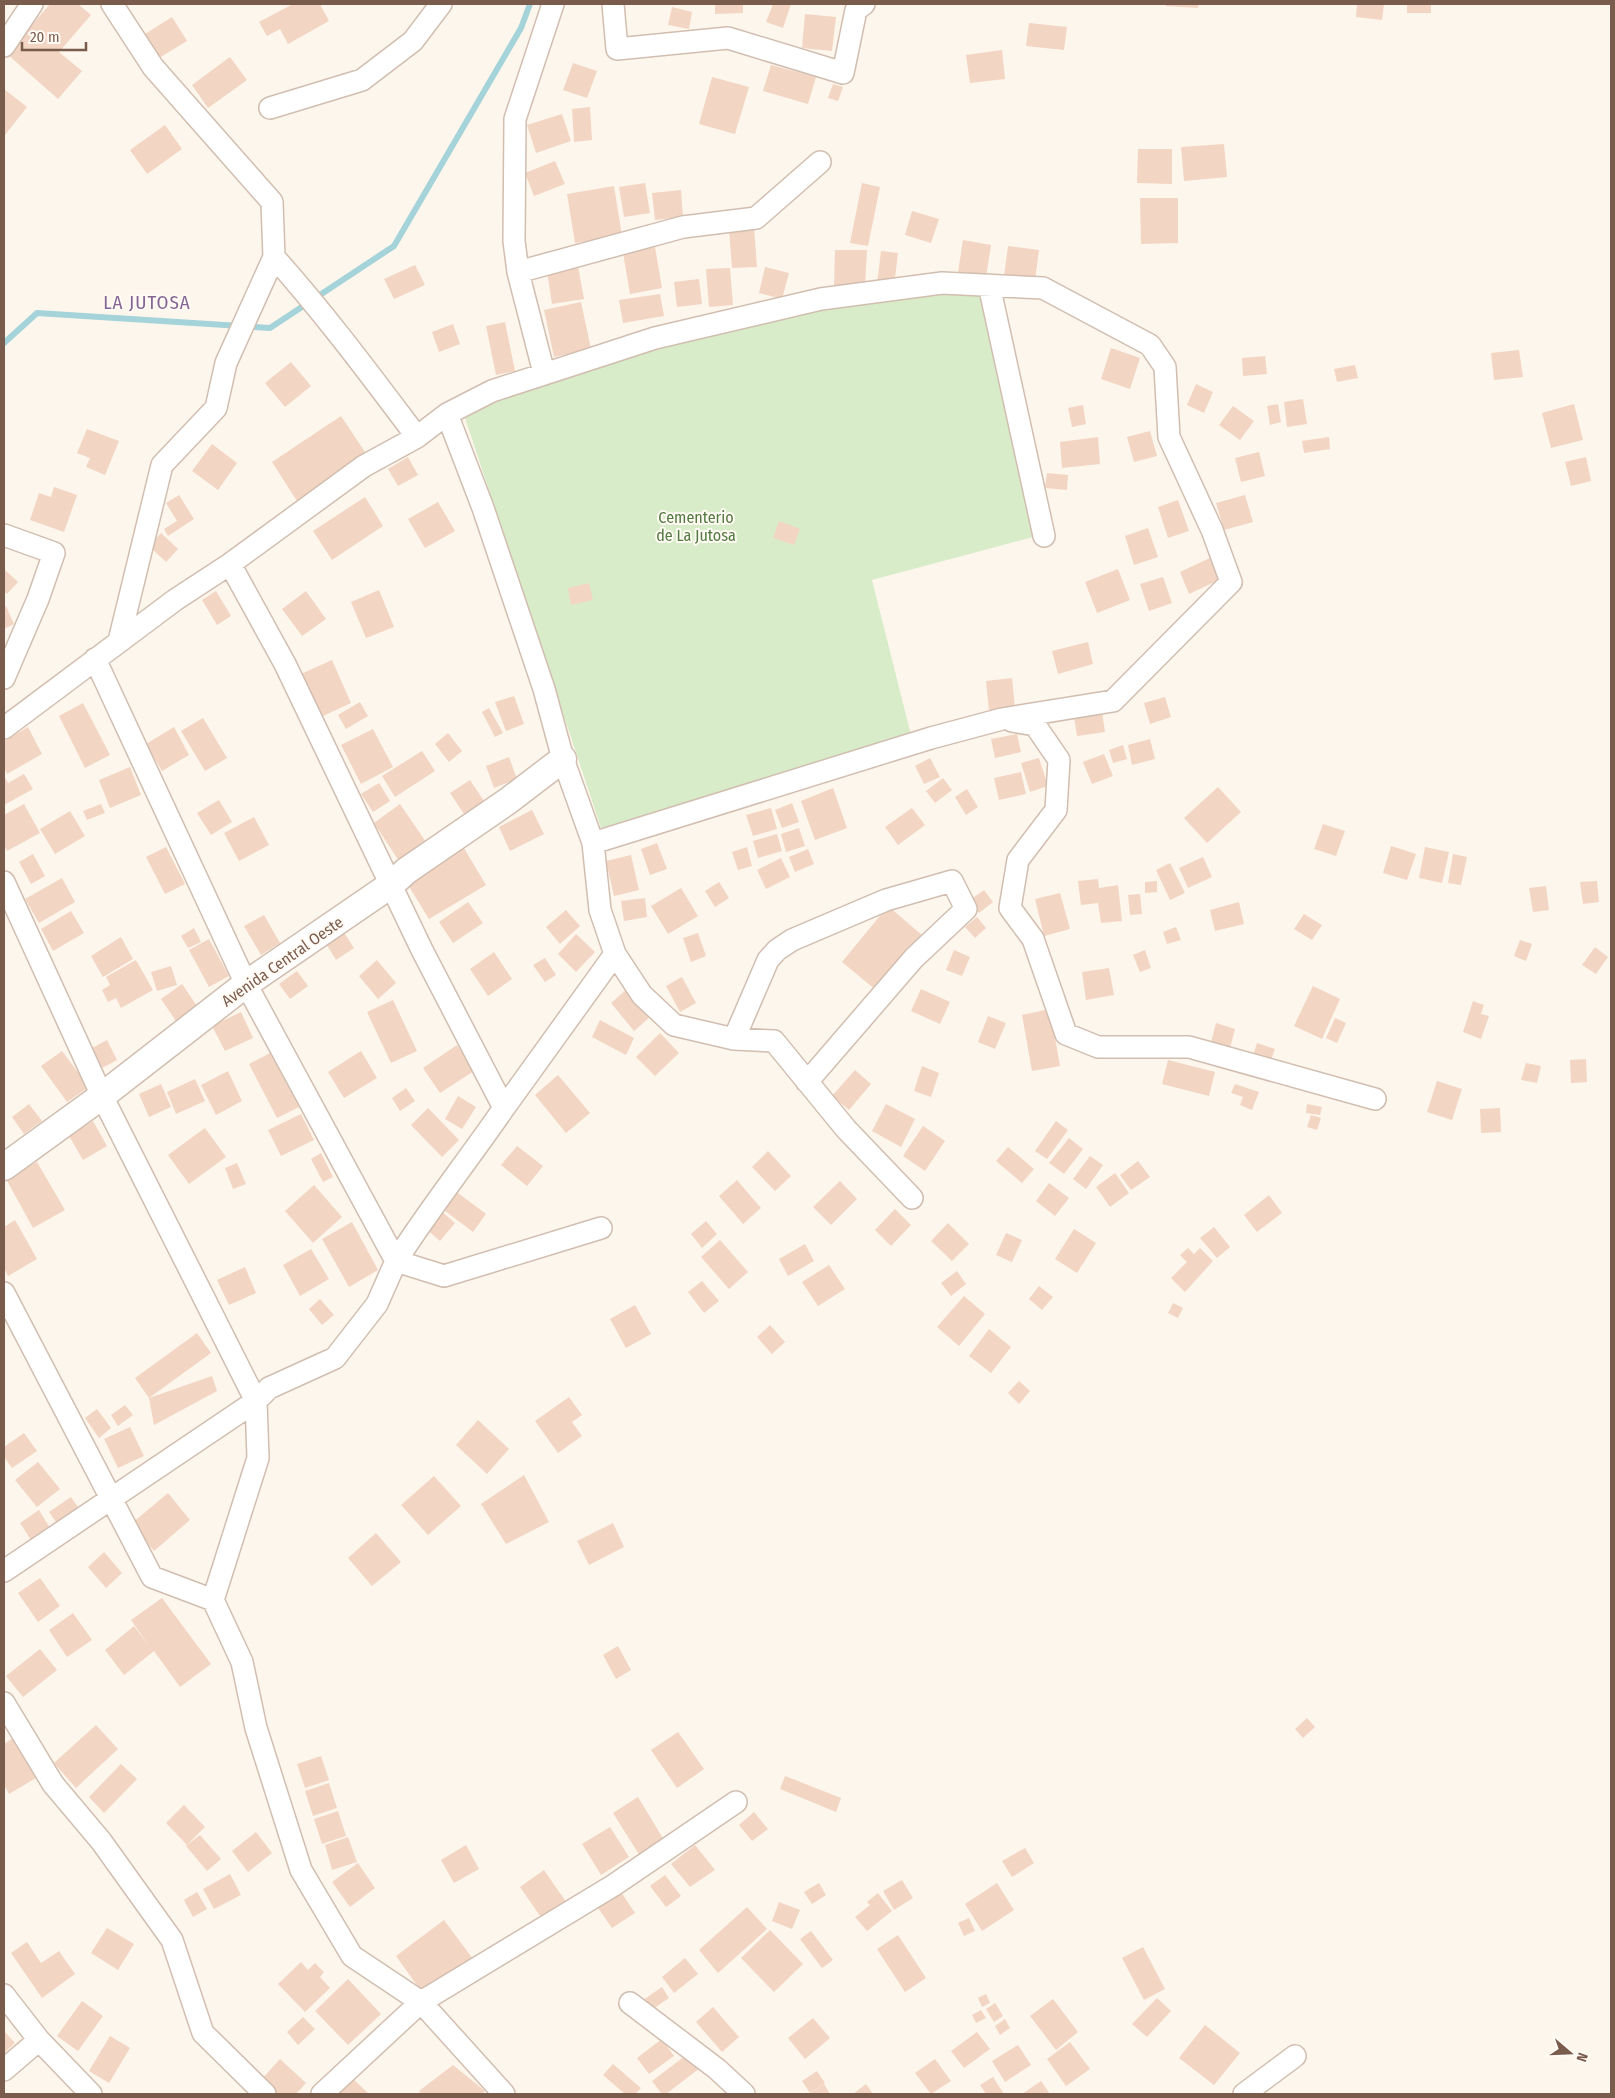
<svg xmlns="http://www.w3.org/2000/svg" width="1615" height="2098" viewBox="0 0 1615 2098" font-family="'Fira Sans Condensed',sans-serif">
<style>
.green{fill:#d8ecc9}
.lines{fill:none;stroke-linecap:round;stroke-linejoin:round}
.stream{stroke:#a5d3da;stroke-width:6}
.building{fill:#f3d5c3}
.minor-casing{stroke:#d1beb0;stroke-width:24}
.tertiary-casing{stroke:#d1beb0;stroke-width:29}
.minor{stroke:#fff;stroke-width:21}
.tertiary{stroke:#fff;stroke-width:26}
.labels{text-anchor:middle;stroke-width:4;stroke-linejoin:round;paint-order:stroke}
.park-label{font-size:16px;fill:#537a41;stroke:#fffaf3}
.street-label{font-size:16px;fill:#7a5c4d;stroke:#fffaf3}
.quarter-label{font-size:19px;letter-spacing:1px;fill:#846695;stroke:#fffaf3}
</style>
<rect width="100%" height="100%" fill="#fdf6ec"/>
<path class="green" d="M943,292L982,294L1033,537L872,580L911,735L601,828L464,415L497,398L660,344L825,306Z"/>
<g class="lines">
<path class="stream" d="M4,343L37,313L270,328L394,246L521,28L530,4"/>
</g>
<path class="building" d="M50,4H78L91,15L59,52L82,71L58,99L7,54Z
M293,4H320L329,21L288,44L280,29L267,36L259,22Z
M715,4H743V13L715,14Z
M773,4H791L783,28L766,22Z
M1166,4H1199L1198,8L1166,6Z
M1357,4H1384L1382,20L1356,17Z
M1407,4H1431V13H1407Z
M672,7L692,12L689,29L668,25Z
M805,14L836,17L832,51L802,48Z
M172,17L187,41L159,58L145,34Z
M1029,23L1067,27L1064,50L1026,46Z
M1002,50L1005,79L970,83L966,55Z
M230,57L247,80L208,108L192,85Z
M573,63L597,71L587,98L563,90Z
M771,65L816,77L808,104L763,91Z
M712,77L749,87L735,134L699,124Z
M833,84L843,87L838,101L828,98Z
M4,89L27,107L5,135H4Z
M590,107L592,140L574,142L572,109Z
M562,114L571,141L536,153L527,125Z
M165,125L182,149L147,174L130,150Z
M1224,144L1227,177L1184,181L1181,147Z
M1138,149H1172V184L1137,183Z
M555,161L565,184L534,196L525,173Z
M645,183L650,213L624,217L619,187Z
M862,183L880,187L868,246L850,243Z
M614,186L622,236L575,243L567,194Z
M681,190L683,217L655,220L652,193Z
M1140,198H1178V243L1141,244Z
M912,211L939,219L931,243L905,235Z
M754,227L757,267L732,268L729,229Z
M963,240L991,245L986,277L958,272Z
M1008,246L1039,250L1035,280L1004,276Z
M655,247L662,288L630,294L623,253Z
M835,250H867L865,286H834Z
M881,251L898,253L894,286L877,284Z
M415,265L425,285L394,299L384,279Z
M578,266L584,299L552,304L547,271Z
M765,267L789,273L782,299L759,293Z
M730,268L733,305L709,307L706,269Z
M699,279L702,304L677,307L674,282Z
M660,294L664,316L623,323L619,300Z
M581,302L591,349L554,357L544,310Z
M505,322L515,371L496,375L486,326Z
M453,324L460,344L439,352L432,332Z
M1111,348L1140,358L1130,389L1101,379Z
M1519,350L1523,377L1494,380L1491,353Z
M1265,356L1267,374L1243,376L1242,358Z
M291,362L311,386L285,407L265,383Z
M1355,365L1358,378L1337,382L1334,369Z
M1196,384L1213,392L1204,413L1187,405Z
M1303,399L1307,424L1287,427L1284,402Z
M1278,404L1281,422L1270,425L1267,406Z
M1574,404L1583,440L1551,448L1542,413Z
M1083,405L1086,424L1072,427L1068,408Z
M1233,406L1254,421L1240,440L1219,425Z
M341,416L367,455L297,501L272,462Z
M87,429L119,441L105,475L86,467L90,458L77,453Z
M1150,431L1157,456L1134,462L1127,437Z
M1098,437L1100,464L1062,468L1060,442Z
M1329,437L1330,449L1304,453L1302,441Z
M212,444L237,463L218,490L192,471Z
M1259,452L1265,476L1241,482L1235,458Z
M408,457L418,475L398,486L388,469Z
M1586,457L1591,481L1571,486L1565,462Z
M1047,473L1068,475L1067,490L1045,488Z
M54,487L77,495L64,532L30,520L39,493L51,497Z
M179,495L194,519L168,536L164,529L177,521L166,503Z
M1245,495L1253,522L1224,530L1216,503Z
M365,497L383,526L332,560L313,531Z
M1178,500L1189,531L1168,538L1158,507Z
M438,502L455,531L425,548L408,519Z
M779,521L800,529L794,545L773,538Z
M1148,528L1158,557L1134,565L1125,536Z
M161,533L178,549L166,562L149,546Z
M1212,557L1221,579L1189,594L1180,572Z
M4,569L18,582L7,594L4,591Z
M1118,569L1130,600L1097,613L1085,582Z
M1163,577L1172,603L1149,611L1140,584Z
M589,583L593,600L571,605L568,588Z
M379,590L394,627L366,638L351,602Z
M216,591L231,616L217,625L202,600Z
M306,591L326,619L302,636L282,609Z
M6,606L14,624L4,629V607Z
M1088,642L1093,664L1058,674L1052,651Z
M332,660L351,703L321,717L301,674Z
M1012,678L1015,708L989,711L986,681Z
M514,696L524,724L506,731L495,702Z
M1165,697L1171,717L1150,724L1144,703Z
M360,702L368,716L346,729L338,715Z
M83,703L110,755L85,768L59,716Z
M489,708L503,733L495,737L482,712Z
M1102,712L1105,732L1077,736L1074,717Z
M203,718L227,758L205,771L181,731Z
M28,727L42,754L7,774L4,767V741Z
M174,727L189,755L162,771L146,744Z
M373,729L393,767L361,784L341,745Z
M448,733L462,751L449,762L435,744Z
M1017,734L1021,752L995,758L991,739Z
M1150,739L1155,759L1132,765L1128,745Z
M1123,745L1127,759L1113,763L1109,750Z
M422,751L435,771L395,797L382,776Z
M1104,754L1113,776L1092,784L1083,762Z
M509,757L517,779L494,788L486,766Z
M930,758L940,777L924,784L915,766Z
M1039,758L1048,786L1030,792L1021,763Z
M130,767L141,795L110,808L99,780Z
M1021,772L1026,794L999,800L994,778Z
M24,774L33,789L4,805V776L8,783Z
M943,778L952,790L935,803L926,791Z
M470,780L484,801L464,814L450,793Z
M379,783L390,801L373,812L361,794Z
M1218,787L1241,812L1207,843L1184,818Z
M833,788L847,828L815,840L801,801Z
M967,789L978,807L966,815L955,797Z
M219,800L232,822L211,835L197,813Z
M792,803L799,822L782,828L775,810Z
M24,804L40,833L7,851L4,845V815Z
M101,804L105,813L87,820L83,811Z
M400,804L426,842L399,861L374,823Z
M771,808L777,829L753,836L746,815Z
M912,808L925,825L898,845L885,827Z
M532,810L544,834L510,851L499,827Z
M70,811L85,836L55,854L40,829Z
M254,817L269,845L239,861L224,833Z
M1323,824L1345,831L1336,856L1314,849Z
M799,828L805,846L786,852L781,834Z
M777,834L782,851L758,858L753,841Z
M657,843L667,869L650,875L641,849Z
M462,845L486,885L429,919L405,880Z
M1391,846L1416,854L1407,880L1383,873Z
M166,847L185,884L165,894L146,857Z
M747,847L752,866L738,870L732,852Z
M1425,847L1449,852L1442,883L1419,878Z
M808,849L814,864L795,872L789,857Z
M33,854L45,876L31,884L19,862Z
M1453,854L1467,857L1461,885L1448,883Z
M631,855L639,890L614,896L606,861Z
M1203,857L1212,877L1188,888L1179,868Z
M781,858L790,877L766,889L757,870Z
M1170,863L1185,893L1170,900L1156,870Z
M62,878L75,902L39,923L25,899Z
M1098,879L1099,888L1118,885L1122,921L1101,923L1098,903L1081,905L1078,881Z
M1157,881V892L1145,893V882Z
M1597,881L1599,902L1583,904L1580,882Z
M719,882L729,898L715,907L705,891Z
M1546,886L1549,910L1533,912L1529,888Z
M681,888L698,916L668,934L651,906Z
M984,890L993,902L979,913L970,900Z
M1060,893L1070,929L1044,936L1035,899Z
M1140,894L1142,914L1130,915L1128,895Z
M645,898L647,917L624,921L621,901Z
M468,902L483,923L453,943L439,922Z
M1239,902L1244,924L1215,931L1210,910Z
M888,906L923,936L877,991L842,962Z
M566,910L580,926L560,944L546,927Z
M71,911L84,933L53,951L41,929Z
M1304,914L1322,925L1312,940L1294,929Z
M264,915L280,943L261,955L244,926Z
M977,917L986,928L975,938L965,927Z
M1176,927L1181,940L1167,944L1163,932Z
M194,928L201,942L188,948L181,936Z
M343,931L354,948L336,960L325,942Z
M698,933L706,956L691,962L683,938Z
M576,934L595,952L576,972L558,954Z
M121,937L133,959L103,977L91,956Z
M209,939L229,976L209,987L189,950Z
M1520,940L1532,944L1526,961L1514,956Z
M1595,947L1608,957L1596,974L1582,965Z
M954,950L970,957L962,976L946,970Z
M1145,950L1151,968L1140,972L1133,955Z
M494,952L512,979L488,996L470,969Z
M545,958L556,975L545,982L533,965Z
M136,960L153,990L121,1008L116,998L108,1002L102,990L110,985L106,977Z
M377,960L396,983L378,999L359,976Z
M171,966L177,985L157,991L151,972Z
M1109,968L1114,995L1086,1000L1082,972Z
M297,971L308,986L290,999L279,984Z
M682,977L696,1003L680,1012L666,986Z
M182,984L197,1006L176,1021L161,999Z
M1313,986L1340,999L1322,1039L1294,1026Z
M627,989L650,1017L634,1031L611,1003Z
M921,989L950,1002L940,1024L911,1011Z
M393,1000L417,1051L391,1063L367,1012Z
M1473,1001L1484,1005L1481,1014L1489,1016L1481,1039L1463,1032Z
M1050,1009L1060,1066L1032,1071L1022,1015Z
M241,1012L253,1038L225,1051L212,1026Z
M988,1016L1006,1023L995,1049L978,1042Z
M1335,1018L1346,1023L1337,1043L1326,1038Z
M600,1020L634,1038L626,1055L592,1037Z
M1216,1023L1235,1029L1229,1052L1210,1046Z
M660,1033L679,1053L655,1076L636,1057Z
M107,1040L117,1060L102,1068L92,1048Z
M1257,1043L1275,1049L1269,1065L1252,1059Z
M457,1045L474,1071L440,1093L423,1068Z
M62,1051L89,1087L67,1102L41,1066Z
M361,1051L377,1078L344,1098L328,1072Z
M270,1053L299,1107L277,1118L249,1064Z
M1586,1059L1587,1082L1571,1083L1570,1060Z
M1168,1060L1215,1072L1209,1096L1162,1084Z
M1526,1063L1541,1066L1537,1083L1521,1080Z
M922,1066L939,1073L931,1097L914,1091Z
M855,1070L871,1084L849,1110L832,1096Z
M228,1071L242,1101L216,1115L201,1085Z
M558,1075L590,1113L566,1133L535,1095Z
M195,1079L205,1101L176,1114L167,1092Z
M1437,1081L1462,1089L1452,1120L1427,1112Z
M161,1084L171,1107L149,1117L139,1094Z
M1235,1084L1259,1092L1252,1110L1240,1105L1243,1097L1231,1093Z
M406,1088L415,1101L400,1111L392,1098Z
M458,1096L476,1107L462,1129L445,1119Z
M29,1104L42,1121L24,1134L12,1117Z
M886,1104L915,1119L901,1147L872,1131Z
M1307,1104L1322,1107L1320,1115L1306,1113Z
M428,1108L459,1140L442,1157L411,1125Z
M1500,1108L1501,1132L1481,1133L1480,1109Z
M301,1114L314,1140L281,1156L268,1130Z
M1311,1115L1321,1118L1317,1130L1307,1127Z
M93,1121L107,1146L83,1160L69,1136Z
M1056,1121L1068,1130L1047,1159L1035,1151Z
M923,1126L945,1141L925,1171L903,1156Z
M205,1128L226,1157L189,1184L168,1155Z
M1069,1138L1083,1149L1064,1174L1049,1163Z
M517,1146L543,1166L527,1186L501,1165Z
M1008,1147L1034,1169L1022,1183L996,1161Z
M768,1151L791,1176L775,1191L752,1167Z
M321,1153L333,1177L323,1182L311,1159Z
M1090,1156L1103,1165L1086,1189L1073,1179Z
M1138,1161L1150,1177L1131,1190L1120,1175Z
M37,1162L65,1210L33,1228L6,1179Z
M237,1163L246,1184L233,1189L225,1168Z
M1115,1173L1129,1193L1110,1207L1096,1187Z
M737,1180L761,1208L743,1224L719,1196Z
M840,1181L857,1199L831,1225L813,1207Z
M1049,1183L1069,1198L1055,1216L1036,1201Z
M314,1185L342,1217L313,1243L285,1211Z
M454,1190L486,1214L473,1232L441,1208Z
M1269,1195L1282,1213L1257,1232L1244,1215Z
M895,1209L911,1225L891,1246L875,1230Z
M440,1210L455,1223L440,1241L425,1228Z
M15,1220L37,1259L8,1276L4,1268V1227Z
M706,1221L717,1234L702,1248L691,1234Z
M352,1222L378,1270L349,1287L322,1239Z
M948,1223L969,1244L952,1261L931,1241Z
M1214,1227L1230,1247L1217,1258L1200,1238Z
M1074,1229L1096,1243L1077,1273L1055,1259Z
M1006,1233L1022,1240L1012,1262L996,1255Z
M720,1240L748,1272L729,1289L701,1257Z
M805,1244L814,1261L788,1276L779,1259Z
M1188,1248L1194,1254L1200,1248L1213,1261L1185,1292L1171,1278L1187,1262L1180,1255Z
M311,1249L329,1279L300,1296L283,1265Z
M829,1265L845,1289L818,1306L802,1282Z
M245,1267L256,1293L229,1305L217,1280Z
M957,1271L966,1284L951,1296L941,1283Z
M702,1281L719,1301L704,1313L688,1292Z
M1039,1286L1053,1297L1042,1310L1029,1299Z
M964,1296L985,1314L959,1346L937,1327Z
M320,1299L334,1315L322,1325L309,1309Z
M1173,1303L1183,1308L1178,1318L1168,1313Z
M635,1305L651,1334L626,1348L610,1319Z
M770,1325L785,1342L772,1354L757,1337Z
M989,1329L1011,1347L991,1373L969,1356Z
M197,1333L211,1353L149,1398L212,1376L217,1391L154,1425L149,1398L135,1378Z
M1019,1381L1030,1391L1019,1404L1008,1393Z
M569,1397L582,1415L572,1422L582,1436L558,1453L535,1421Z
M125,1405L133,1415L118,1426L111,1415Z
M97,1409L111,1428L99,1438L85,1418Z
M478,1420L509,1449L487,1474L456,1445Z
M130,1427L144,1456L118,1468L104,1439Z
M24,1433L37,1451L12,1468L4,1457V1447Z
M38,1462L60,1489L37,1507L15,1480Z
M524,1475L549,1522L506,1544L481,1504Z
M434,1476L461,1506L428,1535L401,1505Z
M168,1493L190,1520L154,1551L131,1524Z
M71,1497L80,1510L58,1525L49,1512Z
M39,1510L50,1528L31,1540L20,1523Z
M613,1523L624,1547L589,1565L577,1541Z
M376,1533L401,1562L372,1586L348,1558Z
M104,1552L122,1573L106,1588L88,1567Z
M40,1578L60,1606L38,1622L18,1593Z
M162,1598L211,1664L180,1687L154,1651L124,1675L105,1650L134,1626L150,1647L131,1620Z
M73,1613L92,1640L67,1657L49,1630Z
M618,1646L631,1670L616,1679L603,1655Z
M40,1649L57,1670L23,1697L6,1676Z
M1307,1718L1315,1727L1303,1738L1295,1729Z
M96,1725L118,1749L76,1788L54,1763Z
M678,1732L704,1769L677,1788L651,1750Z
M18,1735L41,1775L9,1794L4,1785V1744Z
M321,1756L329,1780L305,1788L297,1764Z
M121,1764L137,1779L104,1813L89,1797Z
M785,1776L841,1798L836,1812L780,1789Z
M329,1783L337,1808L313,1816L305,1791Z
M638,1797L664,1840L640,1856L613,1813Z
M184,1805L205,1827L187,1845L166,1823Z
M338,1811L346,1836L322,1844L314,1819Z
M754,1812L768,1829L752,1841L739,1825Z
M610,1827L629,1857L601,1875L582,1844Z
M256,1832L272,1853L248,1872L232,1851Z
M200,1835L221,1859L207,1871L186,1846Z
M348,1837L357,1862L332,1870L325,1845Z
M466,1845L479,1869L454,1883L441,1860Z
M695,1845L715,1870L690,1887L671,1864Z
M1025,1848L1034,1863L1012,1877L1002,1861Z
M358,1863L375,1888L350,1907L332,1882Z
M544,1870L569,1906L545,1923L520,1887Z
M230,1874L241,1895L214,1909L203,1889Z
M665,1875L681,1896L666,1907L650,1886Z
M902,1880L913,1898L894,1910L883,1891Z
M819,1883L826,1895L812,1904L804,1892Z
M997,1883L1014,1910L982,1931L965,1904Z
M197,1892L207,1909L193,1917L184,1900Z
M621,1892L635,1913L612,1928L598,1908Z
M878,1893L892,1911L867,1931L855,1917L870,1905L867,1902Z
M779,1902L800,1910L792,1929L772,1921Z
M747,1907L767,1929L718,1973L699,1950Z
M969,1918L975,1931L964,1936L958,1923Z
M444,1920L473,1959L424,1995L396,1956Z
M107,1928L134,1944L118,1970L91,1953Z
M770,1930L803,1964L774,1992L741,1958Z
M811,1931L833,1960L822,1968L800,1939Z
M898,1935L926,1978L905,1992L877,1949Z
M27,1942L41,1963L59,1951L75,1974L42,1998L11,1953Z
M1143,1947L1165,1989L1144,2000L1122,1958Z
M685,1958L698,1974L674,1993L662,1977Z
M301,1962L308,1970L315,1963L324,1972L320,1977L330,1988L305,2012L278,1984Z
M348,1979L381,2014L348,2045L315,2011Z
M662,1987L669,1998L650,2011L643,2000Z
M986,1994L990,2003L982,2007L978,1998Z
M1157,1998L1171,2011L1147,2037L1132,2024Z
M1053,1999L1078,2032L1056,2050L1030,2016Z
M82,2001L103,2016L78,2051L57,2036Z
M995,2003L1003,2016L994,2022L986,2009Z
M713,2007L739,2037L722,2052L696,2022Z
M981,2010L986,2018L976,2023L972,2015Z
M303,2017L315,2029L298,2045L287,2032Z
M813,2018L830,2038L805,2059L788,2038Z
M1005,2019L1010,2028L1000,2035L995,2026Z
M1205,2025L1240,2053L1214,2085L1179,2058Z
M4,2031L15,2043L4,2053Z
M977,2032L990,2049L964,2068L951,2051Z
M110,2036L130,2048L109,2083L89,2071Z
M662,2039L674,2056L649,2074L637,2058Z
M1070,2042L1090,2069L1066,2086L1047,2059Z
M1018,2045L1031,2065L1005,2082L992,2061Z
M689,2053L700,2068L666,2094H662L652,2081Z
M280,2059L306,2083L296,2094H276L261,2080Z
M935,2059L951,2081L931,2094L915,2073Z
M613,2064L641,2088L635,2094H625L603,2075Z
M453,2065L485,2091L482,2094H421L419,2091Z
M817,2071L825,2083L810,2093L802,2081Z
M350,2076L369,2094H333Z
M993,2077L1004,2094H986L980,2085Z
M1041,2081L1050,2094H1022Z
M824,2084L830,2094H809Z
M866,2084L873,2094H853Z"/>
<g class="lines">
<defs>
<path id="minor" d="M112,4L153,67L272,202L274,257L226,363L216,408L162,465L119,641
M613,4L617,49L728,38L843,73L856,10L864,4
M4,46L32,4
M270,108L362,80L413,41L441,4
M274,257C325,314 371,376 417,437
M518,272L683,227L756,218L820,162
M989,285L1044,536
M544,373L518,272L514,241L515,119L553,4
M447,414L483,508L544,689L563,759L593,843L600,910L615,954L642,995L674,1025L734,1039L774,1041L846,1129L912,1198
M4,535L54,553L38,599L4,678
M95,659L246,984L396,1261C430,1208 469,1159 504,1108L422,950L285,664L230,564
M1012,721L1035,725L1059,760L1056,810L1018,860L1010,908L1033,939L1066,1034L1098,1047H1189L1375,1099
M4,728L175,600L230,564L364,466L417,437L447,414L492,391L655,338L821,299L942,283L1043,288L1150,345L1165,367L1169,437L1212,530L1231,582L1113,701L1002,719L931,738L593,843
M4,882L102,1096L256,1401L258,1458L213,1600L242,1662L256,1728L301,1870L352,1956L421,2002L504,2094
M734,1039L768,960L777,950L792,940L886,900L952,881L966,909L914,958L807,1082
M504,1108L615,954
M4,1293L152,1577L213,1600
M4,1571L256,1401L269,1388L335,1358L377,1304L396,1261L444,1276L601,1228
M4,1703L53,1784L101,1841L172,1940L203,2033L265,2094
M4,1995L39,2040L91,2094
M630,2003L717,2069L744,2094
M4,2070L39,2040
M322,2094L421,2002L614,1885L736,1802
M1244,2094L1295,2056"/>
<path id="tertiary" d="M4,1167L102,1096L246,984L392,884L406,871L508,801L563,759"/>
</defs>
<use href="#minor" class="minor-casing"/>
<use href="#tertiary" class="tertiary-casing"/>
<use href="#minor" class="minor"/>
<use href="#tertiary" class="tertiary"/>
</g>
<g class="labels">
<g class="park-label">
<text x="696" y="523">Cementerio<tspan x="696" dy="18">de La Jutosa</tspan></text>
</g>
<g class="street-label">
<text transform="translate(282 961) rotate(-35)" y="6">Avenida Central Oeste</text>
</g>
<g class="quarter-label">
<text x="147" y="309">LA JUTOSA</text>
</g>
</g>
<rect width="1615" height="2098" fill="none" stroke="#7a5c4d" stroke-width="10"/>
<g transform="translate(1570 2053) rotate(109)" stroke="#fffaf3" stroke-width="4" paint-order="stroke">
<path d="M0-4L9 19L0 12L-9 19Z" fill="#7a5c4d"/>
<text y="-8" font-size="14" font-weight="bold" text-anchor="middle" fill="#7a5c4d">N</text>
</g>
<path d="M22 42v8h64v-8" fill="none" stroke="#7a5c4d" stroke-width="2.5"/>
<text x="30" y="42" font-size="15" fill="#7a5c4d" stroke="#fffaf3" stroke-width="4" paint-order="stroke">20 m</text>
</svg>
